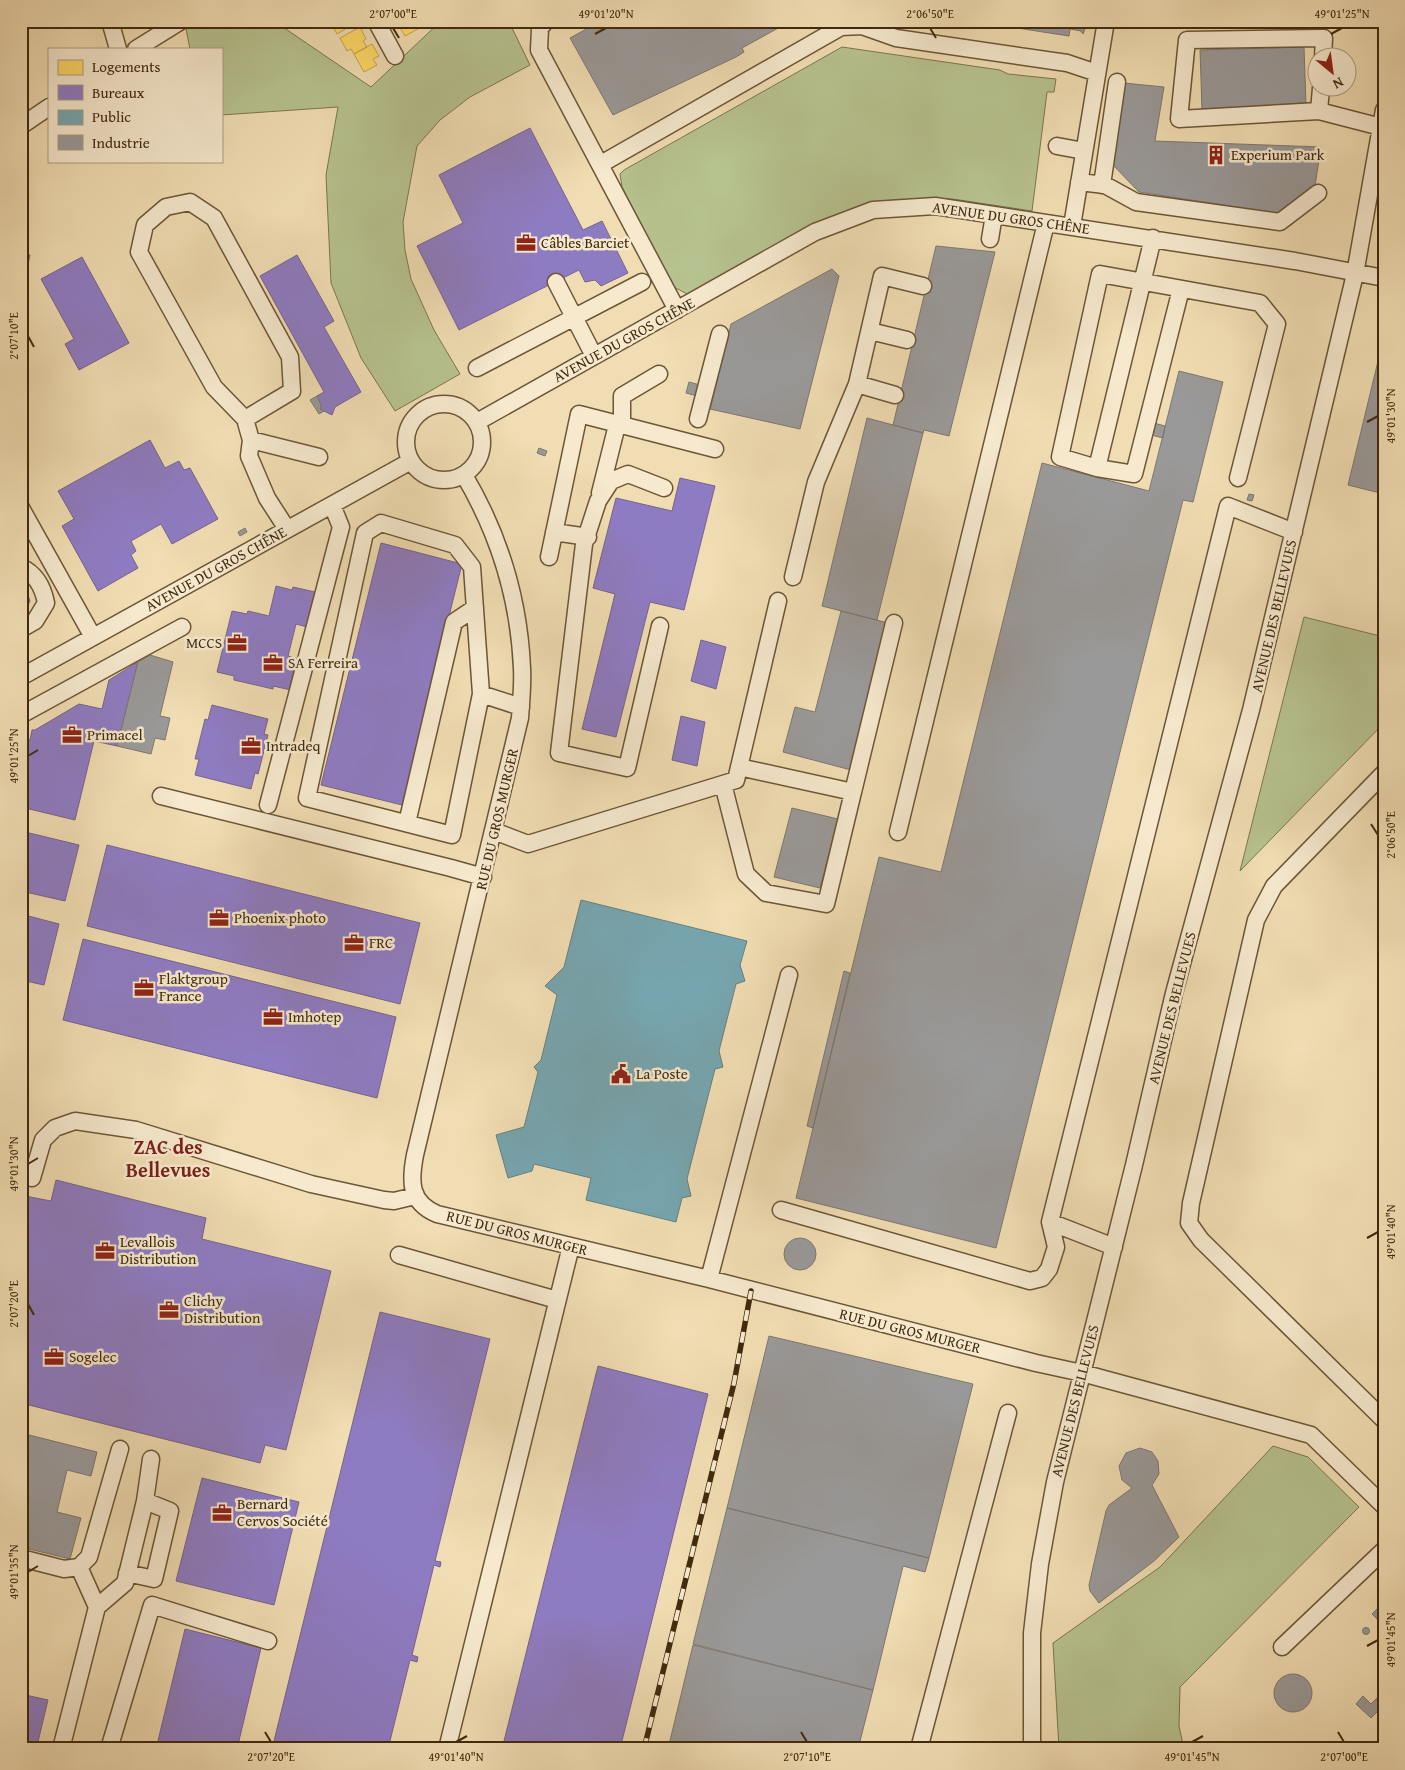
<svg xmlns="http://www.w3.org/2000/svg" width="1405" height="1770" viewBox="0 0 1405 1770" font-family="'Gentium Book Plus',serif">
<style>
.green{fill:#b6c28f;stroke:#7c764e}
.homes{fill:#ffd966;stroke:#c6a44b}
.offices{fill:#8e7cc3;stroke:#77638c}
.public{fill:#76a5af;stroke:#66807e}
.industry{fill:#999;stroke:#7f776f}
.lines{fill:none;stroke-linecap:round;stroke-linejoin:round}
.minor-casing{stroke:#6d5636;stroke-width:19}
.minor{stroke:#f6e9ce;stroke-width:16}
.rail-casing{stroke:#41290d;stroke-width:5.5}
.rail{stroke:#f6e9ce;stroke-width:4;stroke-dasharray:11;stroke-linecap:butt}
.ticks{fill:none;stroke:#41290d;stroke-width:2}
.labels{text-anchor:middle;stroke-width:5;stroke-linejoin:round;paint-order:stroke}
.poi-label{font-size:15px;fill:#41290d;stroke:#f6e9ce;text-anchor:start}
.street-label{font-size:15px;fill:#41290d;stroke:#f6e9ce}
.district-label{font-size:20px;font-weight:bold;fill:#7a1f14;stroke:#f6e9ce}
.neatline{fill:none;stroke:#41290d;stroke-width:2}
.ticks-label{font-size:12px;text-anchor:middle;fill:#41290d}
</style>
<rect width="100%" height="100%" fill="#f1ddb3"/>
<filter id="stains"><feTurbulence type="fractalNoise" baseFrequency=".004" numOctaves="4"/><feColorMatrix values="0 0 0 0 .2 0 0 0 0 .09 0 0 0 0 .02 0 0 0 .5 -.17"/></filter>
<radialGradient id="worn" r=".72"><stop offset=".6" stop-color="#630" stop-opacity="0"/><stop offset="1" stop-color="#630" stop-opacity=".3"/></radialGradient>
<path class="green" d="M202,21H274L371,87L441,21H513L511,26L530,65L470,97L440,120L417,146L403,222L405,250L411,279L434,330L460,374L395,411L361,358L331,283L326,175L338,107L221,115V49H190L186,29Z
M842,47L1000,70L1008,74L1056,79L1054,92H1047L1032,211L953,199L928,198L882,203L691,293L687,294L672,286L622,187L620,174L624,170Z
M1304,617L1384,637V723L1240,871Z
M1273,1446L1308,1457L1359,1507L1180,1687L1179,1726L1184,1749H1059L1053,1643L1160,1567Z"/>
<path class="homes" d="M330,21H356L357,22L337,34Z
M401,21H423L425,25L405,36L398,24Z
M360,27L366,39L363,41L367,47L354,54L351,49L347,51L340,38Z
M372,44L379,56L373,59L377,65L364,72L354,54Z"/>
<path class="offices" d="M530,128L583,230L602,221L628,273L601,286L595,280L585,282L579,270L459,330L417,246L463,223L439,175Z
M297,255L334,321L324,327L361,392L335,407L332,415L320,409L321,405L317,396L324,392L260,276Z
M82,257L129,343L79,370L65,344L74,339L41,279Z
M150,440L165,468L179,461L184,470L190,468L218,519L172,544L161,524L131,541L136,551L131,555L138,568L98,591L62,526L74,519L58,491Z
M680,478L715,486L684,610L650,602L616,737L582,729L615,594L593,588L616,498L672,511Z
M381,543L462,564L402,805L321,785Z
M276,586L292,590L293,587L315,592L307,627L296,624L288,656L299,659L291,690L273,686V689L234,680V676L217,672L232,611L247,614L248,611L269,616Z
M21,587L25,588L30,601L23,615H21Z
M701,640L726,647L716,689L691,681Z
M138,662L117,746L94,741L75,820L21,807V738L30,740L32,730H35L79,704L102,709L109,680Z
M212,705L268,719L264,734L268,735L258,774L255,773L251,789L195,775L199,759H195L205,719L208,720Z
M681,716L705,722L697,766L672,760Z
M21,831L79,845L65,901L21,891Z
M107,845L420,923L400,1004L87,926Z
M21,914L59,924L44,985L21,980Z
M83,939L396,1017L377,1098L63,1020Z
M56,1180L206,1218L202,1239L331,1271L286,1450L265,1445L260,1463L21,1403V1212L25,1196L51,1201Z
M380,1312L490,1339L435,1561L441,1562L440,1567L434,1565L412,1655L418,1657L417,1662L410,1660L388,1749H272Z
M598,1366L708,1394L620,1749H502Z
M202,1478L299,1502L274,1605L176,1581Z
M185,1629L261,1648L237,1749H156Z
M21,1694L48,1700L37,1746L21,1743Z"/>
<path class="public" d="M581,900L747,941L740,965L745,981L736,984L719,1051L723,1067L715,1069L687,1179L691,1196L682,1198L676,1222L586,1200L591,1178L534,1164L532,1171L508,1178L496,1135L524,1127L538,1072L534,1067L541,1060L557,995L545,986L564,967Z"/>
<path class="industry" d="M601,21H791L742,48L744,52L736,57L613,115L570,38Z
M972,21H1088L1083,34L1081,31L1070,29L1069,36Z
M1182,21H1219L1182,24Z
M1304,47L1306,106L1202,109L1200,50Z
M1124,83L1164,87L1155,141L1321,147L1315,186L1277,213L1139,192L1112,164Z
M936,246L995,252L949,436L924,430L923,433L893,425Z
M23,254L30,255L28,264L22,262Z
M832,269L839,276L800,429L710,409L731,324Z
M1384,351V494L1348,485L1380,353Z
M1179,371L1223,382L1193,502L1183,500L996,1248L796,1198L879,857L941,872L1042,463L1149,491Z
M689,382L700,385L697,396L686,393Z
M317,396L321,405L320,409L324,411L319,414L310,400Z
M867,418L923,433L877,620L822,606Z
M1154,423L1165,426L1163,438L1151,435Z
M539,448L547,451L545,456L537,453Z
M1249,494L1254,495L1252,501L1247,500Z
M245,528L247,532L240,536L238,532Z
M841,611L888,623L851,770L783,752L795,707L815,712Z
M150,655L173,662L160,716L170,718L165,740L155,738L151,754L117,746L138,662Z
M792,808L838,819L820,888L774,877Z
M844,971L850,973L813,1128L807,1126Z
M784 1254a16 16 0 1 1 32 0a16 16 0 1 1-32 0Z
M769,1336L973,1384L929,1558L727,1508Z
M21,1433L97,1452L91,1476L67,1470L57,1512L81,1518L70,1559L21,1547Z
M1140,1448L1152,1452L1158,1461L1159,1474L1152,1485L1179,1537L1154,1561L1099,1603L1090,1591L1089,1585L1106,1511L1109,1505L1132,1488L1122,1480L1119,1466L1126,1453Z
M727,1508L929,1558L925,1572L903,1566L873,1690L693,1644Z
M1383,1603L1384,1604V1626L1372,1614Z
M1362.5 1631a3.5 3.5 0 1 1 7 0a3.5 3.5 0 1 1-7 0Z
M693,1645L873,1690L858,1749H668Z
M1274 1693a19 19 0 1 1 38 0a19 19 0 1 1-38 0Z
M1384,1691V1705L1371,1718L1356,1704L1363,1696L1371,1704Z"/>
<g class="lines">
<defs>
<path id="minor" d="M110,21L118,49
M376,21L395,56
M546,21L540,28L539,50L677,310
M136,49L181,21
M1323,58L1324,38L1187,40L1179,119L1319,111L1381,127
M1319,111L1321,88
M21,126L49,107
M1057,146L1084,151
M601,164L841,27L862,26L896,38L1067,63L1097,73
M1079,182L1105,185L1136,202L1280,222L1318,193
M1102,185L1117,82
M1072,226L1106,21
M1153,238L1097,468L1060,457L1100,274C1153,284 1207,293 1260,303L1277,324L1238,478
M990,239L994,215
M556,282L594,356
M870,331L907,340
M477,368L642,282
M857,384L895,395
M406 442a38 38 0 1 1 76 0a38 38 0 1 1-76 0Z
M245,419L214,387L139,252L145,225L166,207L190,202L214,218L290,357L292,391L245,419L251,440
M698,419L720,334
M477,422L815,232L873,210L935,206L1295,261L1384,278
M622,426V396L659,374
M1097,468L1134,474L1181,289
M464,475C499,534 519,600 522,668C523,685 521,702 520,718L415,1155C410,1181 409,1202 437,1214L709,1279L1036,1363L1082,1373L1311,1435L1384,1506
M600,493L617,425
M21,508L93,637
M287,529L267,498L249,456L251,440L319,457
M554,532L588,537
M549,557L579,414L715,449
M21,567C36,574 43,587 46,603L35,621L21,629
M793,577L816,482L857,384L882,276L923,286
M660,626L627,768L559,753L584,544L598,501L611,481L628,474L664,488
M21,677L411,461
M481,694L472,567L455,545L381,523L365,533L307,798L452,835L481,694L521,707
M21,715L182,627
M739,767L853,792L894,623
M1384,773L1274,886L1256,920L1191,1203L1189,1223L1201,1240L1384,1420
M723,784L746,874L766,893L826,904L853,792
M161,796L451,868L483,877
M268,805L341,527L332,505
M407,823L454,622L475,608
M494,831L528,844L736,780L778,601
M898,832L1046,223
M32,1178L43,1140L55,1128L75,1121L136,1130L311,1184L384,1200L394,1201L415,1196
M781,1210L1030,1281L1042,1278L1049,1269L1056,1247L1050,1222L1228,506L1294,532
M1050,1222L1114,1247
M399,1255L557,1300
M709,1279L789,975
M21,1558L64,1569L79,1567L97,1607
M79,1567L89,1557L120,1449
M127,1573L154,1579L170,1511L145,1501
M97,1607L125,1583L145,1501L151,1459
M1282,1647L1384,1550
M61,1749L97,1607
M109,1749L152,1605L268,1641
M447,1749L571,1246
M919,1749L1008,1413
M1032,1749V1633L1040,1564L1055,1482L1134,1165L1174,993L1251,710L1355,274L1384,110"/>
</defs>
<use href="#minor" class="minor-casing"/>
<use href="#minor" class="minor"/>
<defs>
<path id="rail" d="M644,1749L734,1383L751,1291"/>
</defs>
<use href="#rail" class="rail-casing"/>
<use href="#rail" class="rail"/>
</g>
<path class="ticks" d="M393,28L399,38M930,28L936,38M595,34L606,28M1331,34L1342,28M28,336L34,347M1367,422L1378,416M28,756L38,750M1371,824L1378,835M28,1164L38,1158M1367,1238L1378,1232M28,1304L34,1315M28,1572L38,1566M1367,1646L1378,1640M265,1732L271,1742M801,1732L807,1742M1338,1732L1344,1742M456,1742L467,1736M1192,1742L1203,1736"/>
<defs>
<symbol id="building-bare" viewBox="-9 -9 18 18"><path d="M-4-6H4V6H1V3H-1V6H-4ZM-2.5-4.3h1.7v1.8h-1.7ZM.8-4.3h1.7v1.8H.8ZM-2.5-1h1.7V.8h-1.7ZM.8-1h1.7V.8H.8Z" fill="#8f2418" stroke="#f6e9ce" stroke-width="2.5" paint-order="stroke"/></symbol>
<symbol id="office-bare" viewBox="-9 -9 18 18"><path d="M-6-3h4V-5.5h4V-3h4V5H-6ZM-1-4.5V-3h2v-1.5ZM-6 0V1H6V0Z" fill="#8f2418" stroke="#f6e9ce" stroke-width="2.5" paint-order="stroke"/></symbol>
<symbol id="civic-bare" viewBox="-9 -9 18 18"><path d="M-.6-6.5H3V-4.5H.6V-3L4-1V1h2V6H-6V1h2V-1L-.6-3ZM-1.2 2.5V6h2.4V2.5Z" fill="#8f2418" stroke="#f6e9ce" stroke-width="2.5" paint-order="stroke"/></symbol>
</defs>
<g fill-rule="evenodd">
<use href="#building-bare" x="1202" y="141" width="28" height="28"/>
<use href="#office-bare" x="512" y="229" width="28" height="28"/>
<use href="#office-bare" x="223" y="629" width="28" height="28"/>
<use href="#office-bare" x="259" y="649" width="28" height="28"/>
<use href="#office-bare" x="58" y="721" width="28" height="28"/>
<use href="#office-bare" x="237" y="732" width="28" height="28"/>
<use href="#office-bare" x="205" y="904" width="28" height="28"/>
<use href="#office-bare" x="340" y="929" width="28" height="28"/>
<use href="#office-bare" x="130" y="974" width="28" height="28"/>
<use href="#office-bare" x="259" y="1003" width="28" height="28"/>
<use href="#civic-bare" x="607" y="1060" width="28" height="28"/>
<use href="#office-bare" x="91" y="1237" width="28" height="28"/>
<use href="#office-bare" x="155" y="1296" width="28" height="28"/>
<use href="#office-bare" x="40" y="1343" width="28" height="28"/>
<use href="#office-bare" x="208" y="1499" width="28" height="28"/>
</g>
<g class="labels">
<g class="poi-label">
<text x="1231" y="160">Experium Park</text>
<text x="541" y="248">Câbles Barciet</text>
<text x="222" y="648" text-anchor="end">MCCS</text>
<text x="288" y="668">SA Ferreira</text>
<text x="87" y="740">Primacel</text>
<text x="266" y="751">Intradeq</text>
<text x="234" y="923">Phoenix photo</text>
<text x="369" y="948">FRC</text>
<text x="159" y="984">Flaktgroup<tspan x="159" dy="17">France</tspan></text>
<text x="288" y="1022">Imhotep</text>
<text x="636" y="1079">La Poste</text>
<text x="120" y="1247">Levallois<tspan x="120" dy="17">Distribution</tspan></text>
<text x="184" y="1306">Clichy<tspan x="184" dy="17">Distribution</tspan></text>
<text x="69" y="1362">Sogelec</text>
<text x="237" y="1509">Bernard<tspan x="237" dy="17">Cervos Société</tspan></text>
</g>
<g class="street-label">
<text transform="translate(1011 218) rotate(8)" y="5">AVENUE DU GROS CHÊNE</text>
<text transform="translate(624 340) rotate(-29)" y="5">AVENUE DU GROS CHÊNE</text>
<text transform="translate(216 569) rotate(-29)" y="5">AVENUE DU GROS CHÊNE</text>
<text transform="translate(1274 616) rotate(-77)" y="5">AVENUE DES BELLEVUES</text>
<text transform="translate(497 819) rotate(-77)" y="5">RUE DU GROS MURGER</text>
<text transform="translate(1172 1008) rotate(-76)" y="5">AVENUE DES BELLEVUES</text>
<text transform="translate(517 1233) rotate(14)" y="5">RUE DU GROS MURGER</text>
<text transform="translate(910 1331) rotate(14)" y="5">RUE DU GROS MURGER</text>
<text transform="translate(1075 1401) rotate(-76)" y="5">AVENUE DES BELLEVUES</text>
</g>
<g class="district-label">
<text x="168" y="1154">ZAC des<tspan x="168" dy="23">Bellevues</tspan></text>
</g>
</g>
<rect width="1405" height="1770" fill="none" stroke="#f1ddb3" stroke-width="55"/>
<rect x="48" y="48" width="175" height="115" fill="#f6e9ce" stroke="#ae9c81"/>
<rect x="58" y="60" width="25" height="15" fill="#ffd966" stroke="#ae9c81"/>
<text x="92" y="72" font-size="15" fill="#41290d">Logements</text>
<rect x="58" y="85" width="25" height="15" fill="#8e7cc3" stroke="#ae9c81"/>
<text x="92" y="98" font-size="15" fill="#41290d">Bureaux</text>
<rect x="58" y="110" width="25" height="15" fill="#76a5af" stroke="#ae9c81"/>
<text x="92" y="122" font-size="15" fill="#41290d">Public</text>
<rect x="58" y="135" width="25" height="15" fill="#999999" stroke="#ae9c81"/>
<text x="92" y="148" font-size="15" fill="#41290d">Industrie</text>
<g transform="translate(1332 72) rotate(151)"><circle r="24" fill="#f6e9ce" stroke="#ae9c81"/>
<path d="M0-4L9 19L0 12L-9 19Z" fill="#8f2418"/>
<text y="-8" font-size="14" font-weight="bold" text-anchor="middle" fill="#41290d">N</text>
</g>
<rect x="28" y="28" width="1350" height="1714" class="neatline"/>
<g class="ticks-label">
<text x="393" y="18">2°07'00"E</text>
<text x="606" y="18">49°01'20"N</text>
<text x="930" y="18">2°06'50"E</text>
<text x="1342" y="18">49°01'25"N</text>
<text transform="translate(14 336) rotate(-90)" y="4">2°07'10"E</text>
<text transform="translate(1391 416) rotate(-90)" y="4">49°01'30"N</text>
<text transform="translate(14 756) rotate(-90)" y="4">49°01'25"N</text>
<text transform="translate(1391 835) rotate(-90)" y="4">2°06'50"E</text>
<text transform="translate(14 1164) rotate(-90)" y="4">49°01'30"N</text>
<text transform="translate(1391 1232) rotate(-90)" y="4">49°01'40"N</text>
<text transform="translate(14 1304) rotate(-90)" y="4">2°07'20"E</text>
<text transform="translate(14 1572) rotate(-90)" y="4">49°01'35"N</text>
<text transform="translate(1391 1640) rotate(-90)" y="4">49°01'45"N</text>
<text x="271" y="1761">2°07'20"E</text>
<text x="456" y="1761">49°01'40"N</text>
<text x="807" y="1761">2°07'10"E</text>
<text x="1192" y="1761">49°01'45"N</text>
<text x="1344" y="1761">2°07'00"E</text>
</g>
<rect width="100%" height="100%" filter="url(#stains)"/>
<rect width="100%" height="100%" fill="url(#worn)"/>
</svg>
